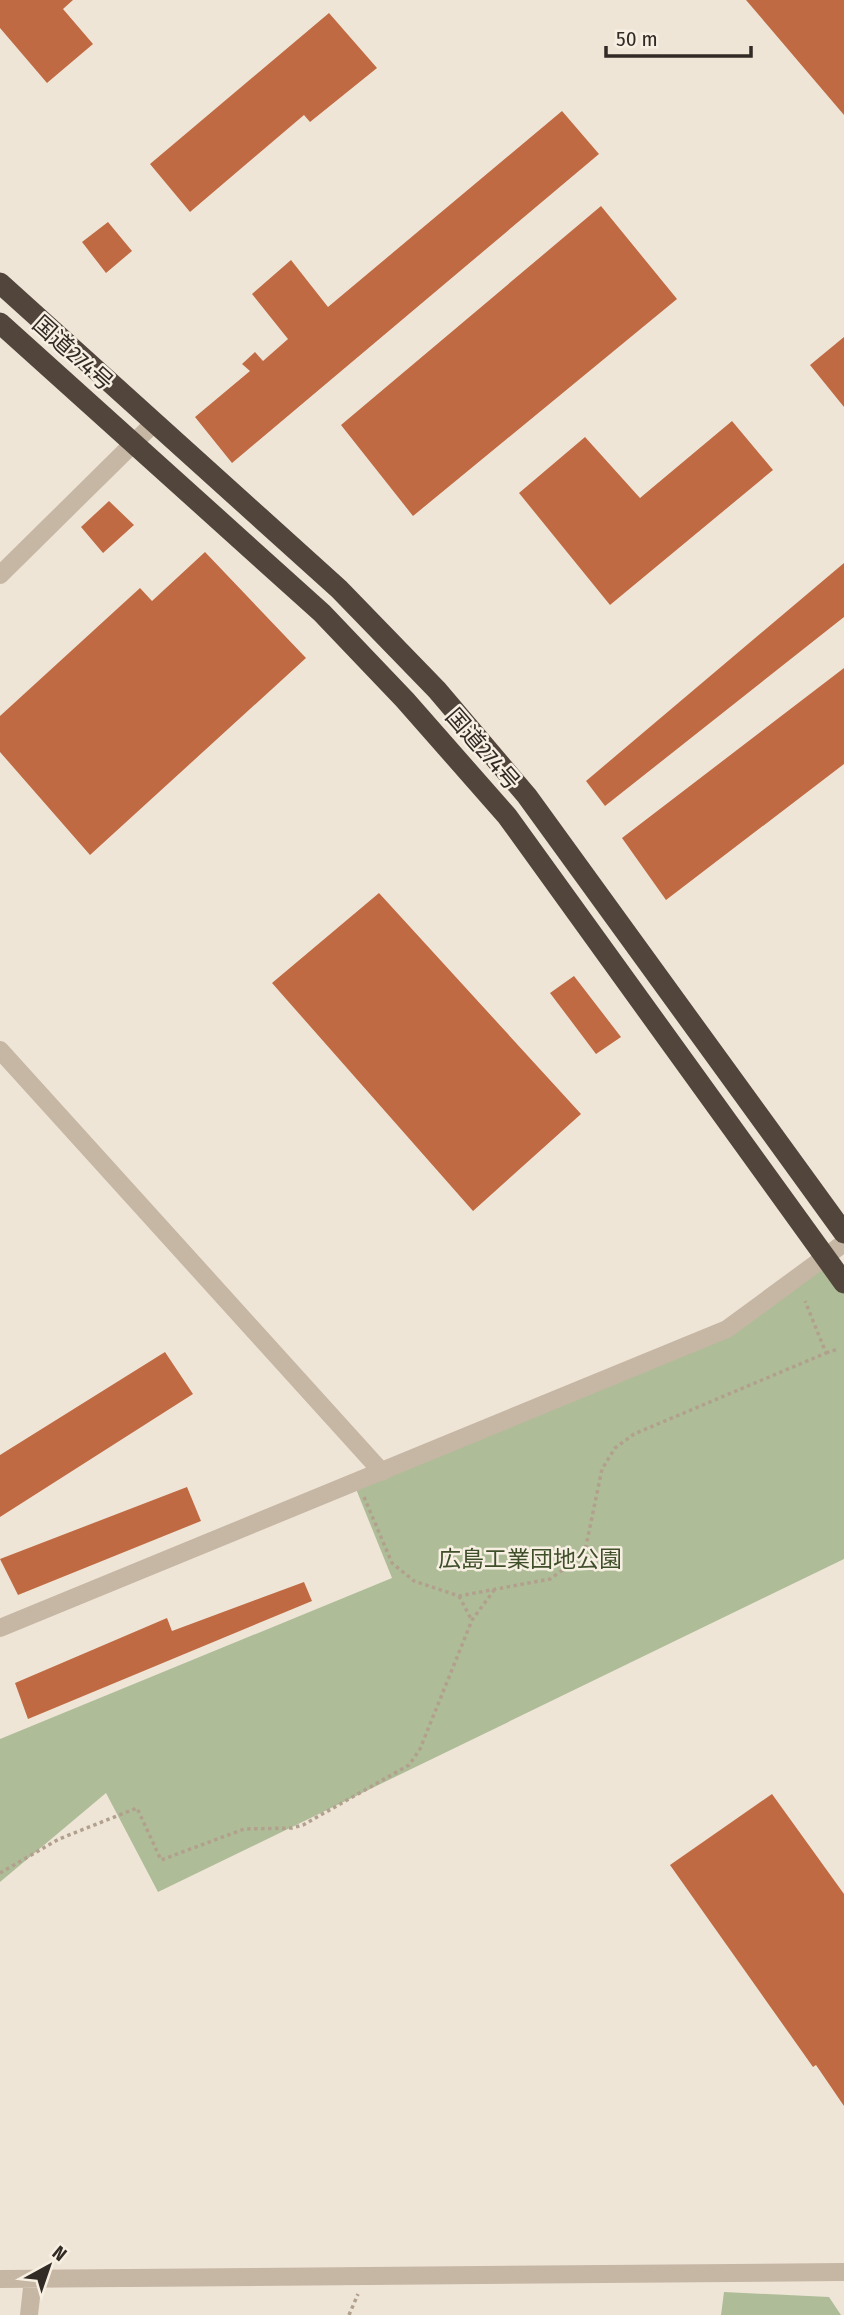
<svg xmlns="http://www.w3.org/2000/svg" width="844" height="2315" viewBox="0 0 844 2315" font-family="'Fira Sans Condensed','Noto Sans JP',sans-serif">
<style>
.green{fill:#aebd98}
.building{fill:#c06a43}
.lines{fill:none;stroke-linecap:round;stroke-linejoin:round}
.path{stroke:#b2a08e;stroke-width:3.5;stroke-dasharray:3.5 3.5;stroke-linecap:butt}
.street{stroke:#c6b6a4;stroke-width:18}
.highway{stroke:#52453c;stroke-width:21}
.labels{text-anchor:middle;stroke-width:5;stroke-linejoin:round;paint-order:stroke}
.street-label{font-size:23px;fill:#322a25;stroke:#f7efe2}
.park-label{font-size:23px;fill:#3f4f2a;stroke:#f7efe2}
</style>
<rect width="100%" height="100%" fill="#efe5d7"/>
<path class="green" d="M826,1257L844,1283V1559L158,1892L106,1793L0,1882V1739L392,1578L354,1484L726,1329Z
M724,2292L829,2297L841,2315H721Z"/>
<path class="building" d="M0,0H73L63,9L93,44L47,83L0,28Z
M746,0H844V115Z
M329,13L377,68L310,122L304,115L190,212L150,164Z
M562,111L599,154L232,463L195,417L250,371L242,364L255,352L263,361L288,339L252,294L291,260L328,307Z
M601,206L677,299L413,516L341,425Z
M108,222L132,251L106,273L82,242Z
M844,337V407L810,365Z
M732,421L773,470L610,605L519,493L585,437L640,498Z
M109,501L134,525L103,553L81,527Z
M205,552L306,658L90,855L0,752V716L140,588L152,601Z
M844,563V617L605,806L586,781Z
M844,668V764L666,900L622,838Z
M379,893L581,1114L473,1211L272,983Z
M574,976L621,1037L596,1054L550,993Z
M165,1352L193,1394L0,1517V1455Z
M187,1487L201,1521L18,1595L0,1559Z
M304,1582L312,1601L28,1719L15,1683L167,1618L172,1631Z
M772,1794L844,1894V2106L816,2065L813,2067L670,1865Z"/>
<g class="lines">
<path class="path" d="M826,1353L838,1349
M364,1497L392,1563L414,1581L459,1596L550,1579L571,1564L586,1546L602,1469L615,1448L634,1434L826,1353L805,1301
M459,1596L471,1619
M0,1873L59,1839L137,1808L161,1860L244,1829L292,1828L303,1825L409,1765L420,1749L472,1620L495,1589
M349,2315L358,2294"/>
<path class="street" d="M0,575L155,422
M0,1050L382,1472
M0,1628L727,1329L844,1243
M0,2279L844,2272
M29,2315L33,2279"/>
<path class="highway" d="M0,283L339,589L437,690L527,796L844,1233
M0,323L322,613L405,700L507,816L844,1283"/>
</g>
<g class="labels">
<g class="street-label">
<text transform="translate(73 353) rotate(42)" y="8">国道274号</text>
<text transform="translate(483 749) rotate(49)" y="8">国道274号</text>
</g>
<g class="park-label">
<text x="530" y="1567">広島工業団地公園</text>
</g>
</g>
<g transform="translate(49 2266) rotate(40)" stroke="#f7efe2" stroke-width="5" paint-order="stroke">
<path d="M0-5L12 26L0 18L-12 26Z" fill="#322a25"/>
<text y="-10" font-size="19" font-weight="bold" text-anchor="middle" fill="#322a25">N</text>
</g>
<path d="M606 46v10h145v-10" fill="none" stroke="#322a25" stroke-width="3.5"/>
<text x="616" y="46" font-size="21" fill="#322a25" stroke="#f7efe2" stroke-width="5" paint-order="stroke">50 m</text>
</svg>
